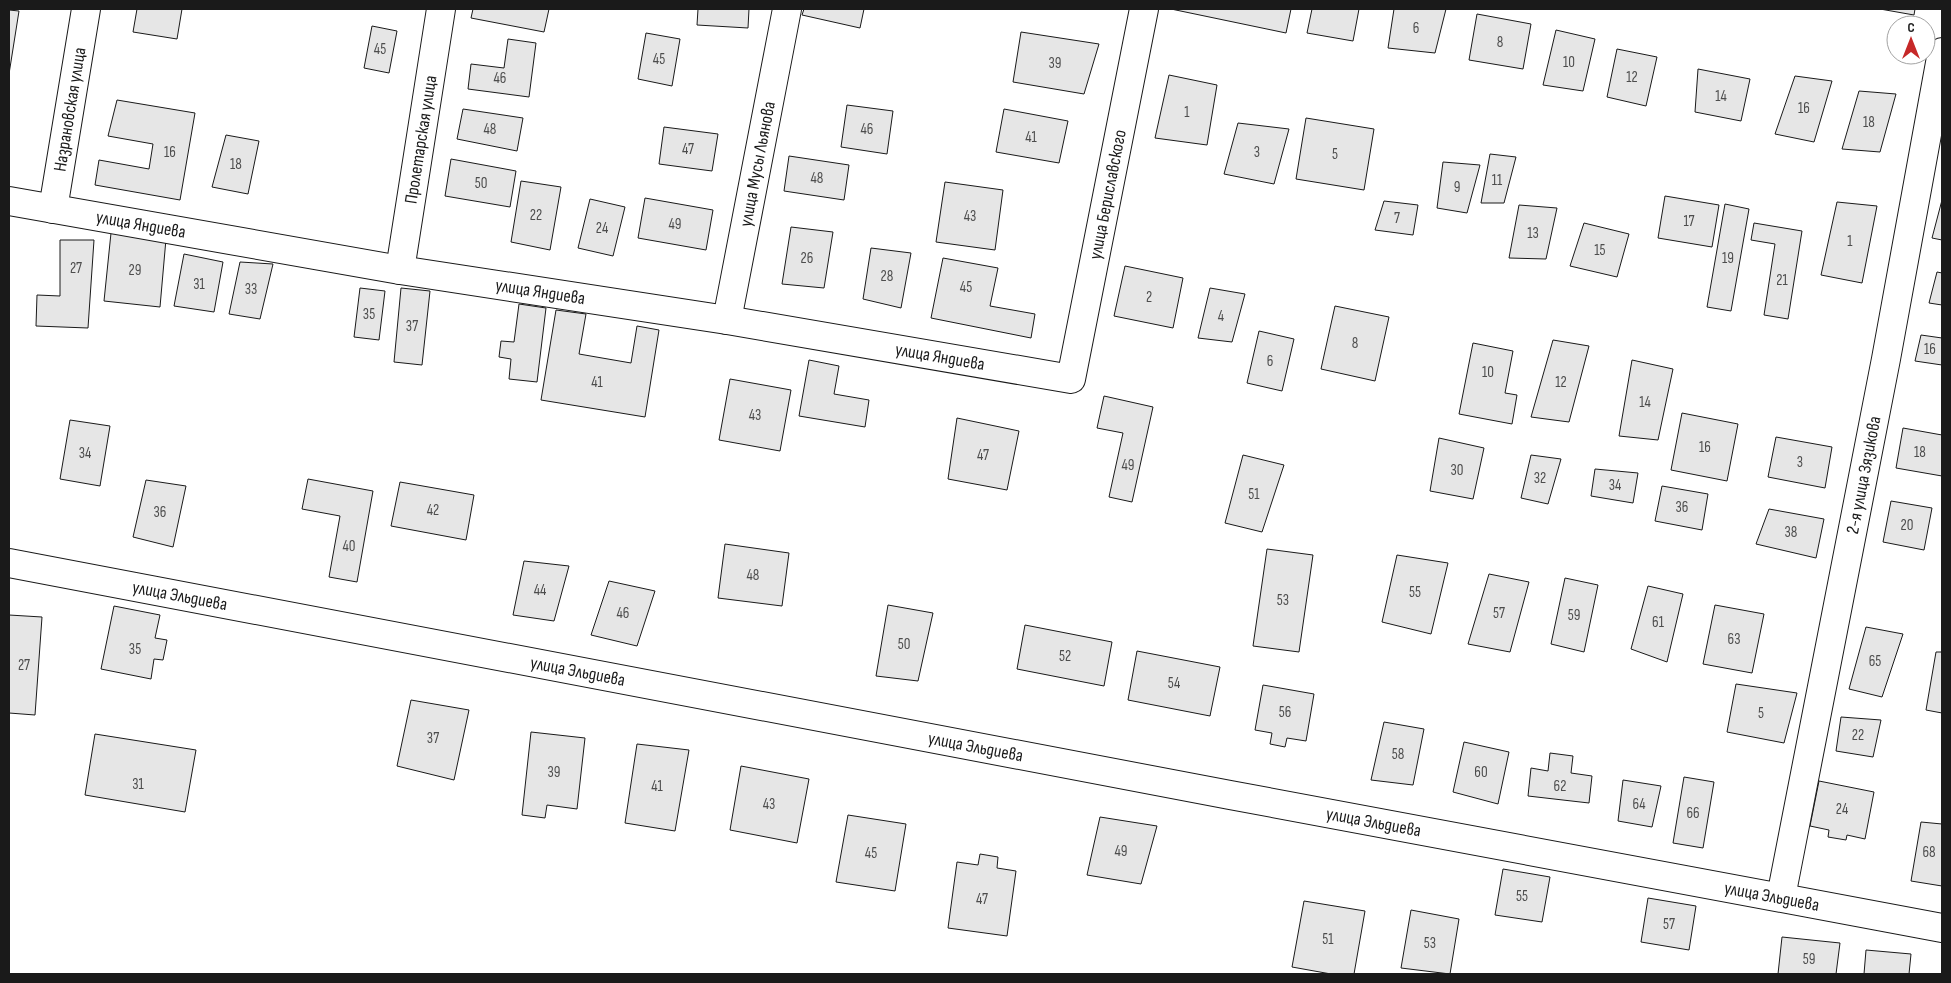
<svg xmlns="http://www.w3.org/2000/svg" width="1951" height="983" viewBox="0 0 1951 983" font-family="'Sofia Sans Condensed',sans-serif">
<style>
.building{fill:#e6e6e6;stroke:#1a1a1a}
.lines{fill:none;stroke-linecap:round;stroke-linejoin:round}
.minor-casing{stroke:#1a1a1a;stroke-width:30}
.minor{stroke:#fff;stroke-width:28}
.labels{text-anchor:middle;stroke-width:4;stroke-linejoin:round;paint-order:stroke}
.number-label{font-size:15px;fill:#4d4d4d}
.street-label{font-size:18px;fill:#1a1a1a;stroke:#fff}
</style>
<rect width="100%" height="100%" fill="#fff"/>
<path class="building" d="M137,9H182L177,39L133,32Z
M473,9H549L544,32L471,18Z
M698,9H749L748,28L697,25Z
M804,9H864L860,28L802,15Z
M1171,9H1291L1286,33Z
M1312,9H1359L1353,41L1307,33Z
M1394,9H1446L1435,53L1388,48Z
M1880,9H1915L1914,15Z
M9,10L19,11L9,74Z
M1477,14L1531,24L1523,69L1469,60Z
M372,26L397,31L389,73L364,68Z
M1556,30L1595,39L1583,91L1543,85Z
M1021,32L1099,44L1084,94L1013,82Z
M646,33L680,39L672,86L638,79Z
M508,39L536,43L529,97L468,89L471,64L504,68Z
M1617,49L1657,57L1646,106L1607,97Z
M1698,69L1750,79L1741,121L1695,112Z
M1169,75L1217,85L1207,145L1155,138Z
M1795,76L1832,81L1814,142L1775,134Z
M1859,91L1896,94L1880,152L1842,149Z
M117,100L195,113L180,200L95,185L99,160L149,169L153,144L108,136Z
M847,105L893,111L887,154L841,147Z
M463,109L523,118L517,151L457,139Z
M1004,109L1068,121L1059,163L996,152Z
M1306,118L1374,129L1364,190L1296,179Z
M1238,123L1289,129L1274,184L1224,174Z
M664,127L718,134L712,171L659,164Z
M226,135L259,141L248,194L212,187Z
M1490,154L1516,157L1504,203H1481Z
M789,156L849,165L844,200L784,191Z
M451,159L516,171L510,207L445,196Z
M1443,162L1480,165L1467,213L1437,208Z
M521,181L561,187L550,250L511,242Z
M945,182L1003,190L995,250L936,242Z
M1665,196L1719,205L1712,247L1658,238Z
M645,198L713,210L706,250L638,238Z
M590,199L625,207L613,256L578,248Z
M1942,200V240L1932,238Z
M1384,201L1418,205L1413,235L1375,230Z
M1837,202L1877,206L1862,283L1821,275Z
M1725,204L1749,209L1731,311L1707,307Z
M1519,205L1557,208L1546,259L1509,258Z
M1584,223L1629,234L1617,277L1570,266Z
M1754,223L1802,231L1788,319L1764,315L1775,244L1751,240Z
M791,227L833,232L824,288L782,284Z
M111,233L166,239L160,307L104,301Z
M60,240H94L88,328L36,326L37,295L60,296Z
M871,248L911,253L901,308L863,299Z
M184,254L223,262L214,312L174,306Z
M943,258L998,268L990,306L1035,314L1031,338L931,318Z
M240,262L273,264L260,319L229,314Z
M1125,266L1183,278L1173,328L1114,316Z
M1937,272L1942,273V305L1929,303Z
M360,288L385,291L379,340L354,337Z
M401,288L430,291L422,365L394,362Z
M1210,288L1245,294L1232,342L1198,338Z
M519,304L546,308L537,382L509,379L511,359L499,357L501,341L514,342Z
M1335,306L1389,317L1375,381L1321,369Z
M556,310L586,314L579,354L631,363L637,326L659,330L645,417L541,400Z
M1259,331L1294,339L1282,391L1247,383Z
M1921,335L1942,338V365L1915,361Z
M1553,340L1589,346L1569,422L1531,417Z
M1473,343L1513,351L1505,393L1517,395L1512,424L1459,414Z
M809,360L839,366L834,394L869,400L865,427L799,416Z
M1632,360L1673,369L1658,440L1619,436Z
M730,379L791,390L780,451L719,440Z
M1104,396L1153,407L1132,502L1109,497L1123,433L1097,428Z
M1682,413L1738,424L1727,481L1671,470Z
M957,418L1019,431L1007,490L948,479Z
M70,420L110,426L100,486L60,479Z
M1903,428L1942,435V476L1896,468Z
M1776,437L1832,447L1825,488L1768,477Z
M1439,438L1484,448L1473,499L1430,491Z
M1243,455L1284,465L1262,532L1225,523Z
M1531,455L1561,459L1548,504L1521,498Z
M1595,469L1638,473L1633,503L1591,496Z
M308,479L373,491L357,582L329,577L340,516L302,509Z
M146,480L186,486L173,547L133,537Z
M400,482L474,495L466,540L391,526Z
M1662,486L1708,494L1702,530L1655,521Z
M1891,501L1932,508L1924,550L1883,542Z
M1769,509L1824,519L1816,558L1756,544Z
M725,544L789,553L782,606L718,598Z
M1267,549L1313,555L1299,652L1253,646Z
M1397,555L1448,563L1431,634L1382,622Z
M524,561L569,566L554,621L513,615Z
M1489,574L1529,582L1510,652L1468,644Z
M1565,578L1598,585L1584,652L1551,644Z
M609,581L655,591L637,646L591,635Z
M1648,586L1683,594L1667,662L1631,649Z
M888,605L933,613L918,681L876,676Z
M1715,605L1764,614L1752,673L1703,664Z
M114,606L160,615L155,638L167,640L163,660L154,659L151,679L101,669Z
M9,615L42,617L35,715L9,713Z
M1025,625L1112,642L1104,686L1017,669Z
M1866,627L1903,634L1882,697L1849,689Z
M1137,651L1220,667L1210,716L1128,700Z
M1936,652H1942V713L1926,710Z
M1736,684L1797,693L1784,743L1727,732Z
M1263,685L1314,694L1306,741L1287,738L1285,747L1270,744L1272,733L1255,730Z
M411,700L469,710L454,780L397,766Z
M1841,717L1881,720L1873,757L1836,751Z
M1384,722L1424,729L1413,785L1371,780Z
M531,732L585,738L577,809L547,805L545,818L522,815Z
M95,734L196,750L185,812L85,795Z
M1464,742L1509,752L1498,804L1453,792Z
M637,744L689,750L675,831L625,823Z
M1550,753L1573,756L1571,773L1592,776L1589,803L1528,796L1531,768L1548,771Z
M741,766L809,779L797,843L730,830Z
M1684,777L1714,782L1703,848L1673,843Z
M1623,780L1661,786L1652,827L1618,821Z
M1819,781L1874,792L1865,839L1847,835L1846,840L1828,837L1829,830L1810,826Z
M848,815L906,824L895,891L836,882Z
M1100,817L1157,826L1141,884L1087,875Z
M1921,822L1942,824V886L1911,881Z
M980,854L998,857L997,868L1016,871L1007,936L948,928L957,862L978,865Z
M1503,869L1550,877L1542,922L1495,915Z
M1648,898L1696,906L1689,950L1641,942Z
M1304,901L1365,911L1354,974H1331L1292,967Z
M1411,910L1459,919L1450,974L1401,968Z
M1782,937L1840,943L1836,974H1778Z
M1866,950L1911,954L1909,974H1864Z"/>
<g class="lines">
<defs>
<g id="minor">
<path id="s1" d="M9,201L400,270L727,320L1071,379L1144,9"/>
<path id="s2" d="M53,209L86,9"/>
<path id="s3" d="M400,270L441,9"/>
<path id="s4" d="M727,320L787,9"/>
<path id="s5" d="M9,563L1230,795L1942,928"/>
<path id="s6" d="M1781,897L1886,359L1942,52"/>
</g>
</defs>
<use href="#minor" class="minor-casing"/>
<use href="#minor" class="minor"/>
</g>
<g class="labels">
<g class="number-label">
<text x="1416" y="33">6</text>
<text x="1500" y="47">8</text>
<text x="380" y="54">45</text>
<text x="659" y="64">45</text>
<text x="1569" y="67">10</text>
<text x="1055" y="68">39</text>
<text x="1632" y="82">12</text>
<text x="500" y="83">46</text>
<text x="1721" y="101">14</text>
<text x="1804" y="113">16</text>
<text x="1187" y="117">1</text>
<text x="1869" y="127">18</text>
<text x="490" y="134">48</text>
<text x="867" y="134">46</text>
<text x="1031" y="142">41</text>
<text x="688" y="154">47</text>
<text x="170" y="157">16</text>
<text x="1257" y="157">3</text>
<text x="1335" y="159">5</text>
<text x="236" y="169">18</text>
<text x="817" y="183">48</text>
<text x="1497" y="185">11</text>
<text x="481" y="188">50</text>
<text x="1457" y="192">9</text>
<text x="536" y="220">22</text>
<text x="970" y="221">43</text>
<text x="1397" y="223">7</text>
<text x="1689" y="226">17</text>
<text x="675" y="229">49</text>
<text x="602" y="233">24</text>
<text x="1533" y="238">13</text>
<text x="1850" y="246">1</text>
<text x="1600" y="255">15</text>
<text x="807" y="263">26</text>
<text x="1728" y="263">19</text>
<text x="76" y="273">27</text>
<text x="135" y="275">29</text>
<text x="887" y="281">28</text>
<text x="1782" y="285">21</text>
<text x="199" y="289">31</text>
<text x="966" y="292">45</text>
<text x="251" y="294">33</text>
<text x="1149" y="302">2</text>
<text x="369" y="319">35</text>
<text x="1221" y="321">4</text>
<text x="412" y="331">37</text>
<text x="1355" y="348">8</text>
<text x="1930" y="354">16</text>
<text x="1270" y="366">6</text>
<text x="1488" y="377">10</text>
<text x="597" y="387">41</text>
<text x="1561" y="387">12</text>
<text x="1645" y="407">14</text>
<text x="755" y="420">43</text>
<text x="1705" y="452">16</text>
<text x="1920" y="457">18</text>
<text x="85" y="458">34</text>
<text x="983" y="460">47</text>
<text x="1800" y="467">3</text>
<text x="1128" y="470">49</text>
<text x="1457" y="475">30</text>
<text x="1540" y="483">32</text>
<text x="1615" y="490">34</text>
<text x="1254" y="499">51</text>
<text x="1682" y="512">36</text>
<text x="433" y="515">42</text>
<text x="160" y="517">36</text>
<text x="1907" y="530">20</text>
<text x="1791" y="537">38</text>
<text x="349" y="551">40</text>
<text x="753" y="580">48</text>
<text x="540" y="595">44</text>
<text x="1415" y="597">55</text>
<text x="1283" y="605">53</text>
<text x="623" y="618">46</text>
<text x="1499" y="618">57</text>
<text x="1574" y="620">59</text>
<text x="1658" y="627">61</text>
<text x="1734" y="644">63</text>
<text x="904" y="649">50</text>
<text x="135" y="654">35</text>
<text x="1065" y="661">52</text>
<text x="1875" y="666">65</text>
<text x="24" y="670">27</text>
<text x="1174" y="688">54</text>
<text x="1285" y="717">56</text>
<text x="1761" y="718">5</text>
<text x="1858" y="740">22</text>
<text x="433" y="743">37</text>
<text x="1398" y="759">58</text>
<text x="554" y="777">39</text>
<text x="1481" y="777">60</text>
<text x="138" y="789">31</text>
<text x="657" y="791">41</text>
<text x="1560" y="791">62</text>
<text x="769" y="809">43</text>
<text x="1639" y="809">64</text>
<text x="1842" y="814">24</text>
<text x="1693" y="818">66</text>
<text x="1121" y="856">49</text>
<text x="1929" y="857">68</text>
<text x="871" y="858">45</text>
<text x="1522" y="901">55</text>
<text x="982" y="904">47</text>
<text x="1669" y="929">57</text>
<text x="1328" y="944">51</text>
<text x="1430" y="948">53</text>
<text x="1809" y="964">59</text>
</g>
<g class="street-label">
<text dy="6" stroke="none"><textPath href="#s2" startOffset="101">Назрановская улица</textPath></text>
<text dy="6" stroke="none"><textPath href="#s3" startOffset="132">Пролетарская улица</textPath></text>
<text dy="6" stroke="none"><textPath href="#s4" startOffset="159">улица Мусы Льянова</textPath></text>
<text dy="6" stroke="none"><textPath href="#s1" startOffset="1265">улица Бериславского</textPath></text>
<text dy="6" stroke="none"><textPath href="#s1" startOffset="134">улица Яндиева</textPath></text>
<text dy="6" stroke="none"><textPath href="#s1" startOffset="539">улица Яндиева</textPath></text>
<text dy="6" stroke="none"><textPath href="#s1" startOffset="944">улица Яндиева</textPath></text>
<text dy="6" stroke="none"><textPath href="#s6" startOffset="430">2-я улица Зязикова</textPath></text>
<text dy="6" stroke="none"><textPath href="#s5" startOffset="174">улица Эльдиева</textPath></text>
<text dy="6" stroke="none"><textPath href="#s5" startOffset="579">улица Эльдиева</textPath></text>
<text dy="6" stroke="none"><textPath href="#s5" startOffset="984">улица Эльдиева</textPath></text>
<text dy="6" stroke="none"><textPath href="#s5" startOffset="1389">улица Эльдиева</textPath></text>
<text dy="6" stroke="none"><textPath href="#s5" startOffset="1794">улица Эльдиева</textPath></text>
</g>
</g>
<rect width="1951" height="983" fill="none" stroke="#1a1a1a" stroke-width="20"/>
<g transform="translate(1911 40)"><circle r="24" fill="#ffffff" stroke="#a3a3a3"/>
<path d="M0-4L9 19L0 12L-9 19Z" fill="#c62828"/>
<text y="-8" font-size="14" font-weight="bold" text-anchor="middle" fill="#1a1a1a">С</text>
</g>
</svg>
